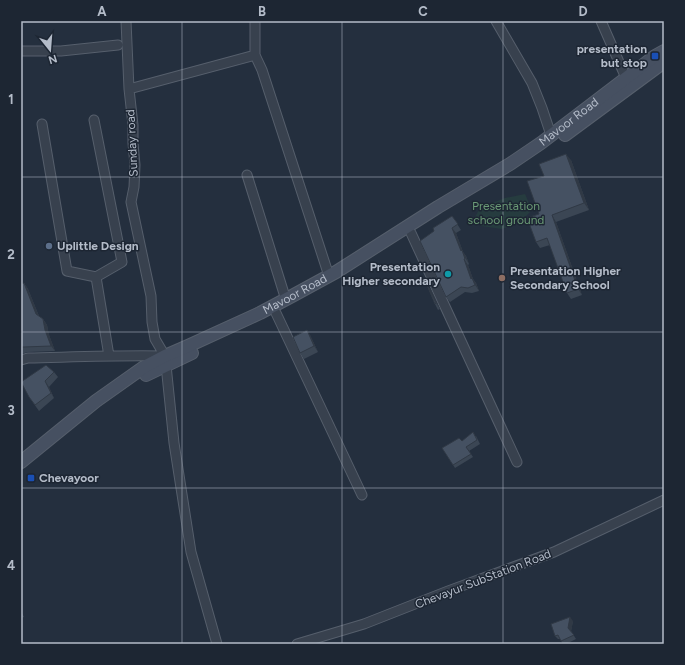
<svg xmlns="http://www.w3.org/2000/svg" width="685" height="665" viewBox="0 0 685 665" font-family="Figtree,sans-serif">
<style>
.green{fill:#263c3f}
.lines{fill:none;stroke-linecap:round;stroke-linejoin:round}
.minor-casing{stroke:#565f6c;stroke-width:11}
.secondary-casing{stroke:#565f6c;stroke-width:14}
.minor{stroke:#38414e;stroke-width:9}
.secondary{stroke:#465061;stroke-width:12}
.wall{fill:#3b4654}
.shaded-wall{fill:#303945}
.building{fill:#455162;stroke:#303945}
.grid{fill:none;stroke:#b4bcc9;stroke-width:1;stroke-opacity:0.55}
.transit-dot{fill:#1a4fb4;stroke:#1d2633;stroke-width:1.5}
.service-dot{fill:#5c6f8a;stroke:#1d2633;stroke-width:1.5}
.culture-dot{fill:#0f9aa8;stroke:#1d2633;stroke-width:1.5}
.education-dot{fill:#8d6e63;stroke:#1d2633;stroke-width:1.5}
.labels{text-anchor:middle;stroke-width:3;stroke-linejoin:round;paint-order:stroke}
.poi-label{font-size:12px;font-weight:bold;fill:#b4bcc9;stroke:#1d2633;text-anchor:start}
.street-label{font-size:12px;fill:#b4bcc9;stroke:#1d2633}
.park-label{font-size:12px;fill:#6b9a76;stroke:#1d2633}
.neatline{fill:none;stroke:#b4bcc9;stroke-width:1.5}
.grid-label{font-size:13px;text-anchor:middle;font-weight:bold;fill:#b4bcc9}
</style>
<rect width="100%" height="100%" fill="#242f3e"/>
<path class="green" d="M525,194L532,210L520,222L502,229L481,226L475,217L480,208L505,198Z"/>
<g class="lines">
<defs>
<path id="minor" d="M496,21L532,83L542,108L551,135
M601,21L626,78
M21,51H61L118,45
M255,55V21
M129,89L255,55L262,70L329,276
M94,120L122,262L96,277
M42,124L67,271L96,277L109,356
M247,175L286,300
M411,233L517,462
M276,313L362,495
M21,360L28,358C73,357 119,355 165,356L155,339L152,322L151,296L131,202L134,187L135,165L133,143V125L129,89L126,21
M166,365L174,443L191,552L217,644
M297,644L364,624L448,591L554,552L664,500"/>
<g id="secondary">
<path d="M565,135L664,62"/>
<path d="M146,375L192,353"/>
<path id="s1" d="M21,462L96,401L144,367L165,356L188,346L260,313L292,296L336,272L438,207L510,164L541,143L655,56L664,51"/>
</g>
</defs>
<use href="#minor" class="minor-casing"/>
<use href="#secondary" class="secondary-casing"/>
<use href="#minor" class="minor"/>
<use href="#secondary" class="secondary"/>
</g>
<path class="wall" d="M571,160L589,210L556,222L582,295L571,299L567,293L550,245L540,248L536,242L544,176Z
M452,216L461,230L456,233L463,252L466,256L469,264L468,265L473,279L476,283L479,291L472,293L465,292L450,302L446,297L434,231Z
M24,283L28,289L39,316L43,319L47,325L49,335L55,351L28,352L21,354V284Z
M427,285L431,290L440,309L438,310L435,304Z
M310,335L318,352L304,359L300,353Z
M54,372L58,377L49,387L54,398L39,411L29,397Z
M476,436L480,444L469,451L473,457L455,468L442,448Z
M21,611L24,617L21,618Z
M573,621L571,631L576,639L566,644H563L560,639H558L555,636Z"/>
<path class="shaded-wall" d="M566,154L571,160L589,210L584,203Z
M552,215L556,222L582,295L578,289Z
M452,228L456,233L463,252L466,256L469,264L461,251Z
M464,259L468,265L473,279L476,283L479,291L471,279Z
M24,283L28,289L40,319L36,314Z
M427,285L431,290L440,309L436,303Z
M43,319L47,325L49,335L55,351L51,346L45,330Z
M307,330L310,335L318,352L314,346Z
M45,381L49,387L54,398L51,393Z
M570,617L573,621L571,632L568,628Z"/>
<path class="building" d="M566,154L584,203L552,215L578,289L567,293L547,238L536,242L527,218L539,214L527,181L544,176L539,164Z
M452,216L458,224L452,228L461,251L462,250L465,259H464L471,279L472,278L475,285L468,288L461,287L446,297L420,241L434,231L433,228Z
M24,283L36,314L43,319L45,330L51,346L24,347H21V284Z
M427,285L436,303L435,304Z
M307,330L314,346L300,353L293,337Z
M46,365L54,372L45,381L51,393L35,405L29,397L21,382Z
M473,432L477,440L466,447L471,454L453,465L442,448L459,438L462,441Z
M570,617L568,628L574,635L561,641L558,635L555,636L551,624Z"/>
<path class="grid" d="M182,21V644M342,21V644M503,21V644M21,177H664M21,332H664M21,488H664"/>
<g class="transit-dot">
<rect x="651" y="52" width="8" height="8" rx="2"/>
<rect x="27" y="474" width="8" height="8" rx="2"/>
</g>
<circle class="service-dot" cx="49" cy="246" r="4"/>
<circle class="culture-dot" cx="448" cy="274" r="4"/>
<circle class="education-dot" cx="502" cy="278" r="4"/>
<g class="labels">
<g class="poi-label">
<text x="647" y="53" text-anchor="end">presentation<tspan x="647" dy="14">but stop</tspan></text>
<text x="57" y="250">Uplittle Design</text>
<text x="440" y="271" text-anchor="end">Presentation<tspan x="440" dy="14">Higher secondary</tspan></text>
<text x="510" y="275">Presentation Higher<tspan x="510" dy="14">Secondary School</tspan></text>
<text x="39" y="482">Chevayoor</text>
</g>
<g class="street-label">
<text dy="4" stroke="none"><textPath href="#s1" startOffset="647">Mavoor Road</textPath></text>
<text transform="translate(132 143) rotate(-93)" y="4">Sunday road</text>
<text dy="4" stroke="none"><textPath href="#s1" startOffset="323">Mavoor Road</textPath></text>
<text transform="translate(483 579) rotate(-21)" y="4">Chevayur SubStation Road</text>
</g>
<g class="park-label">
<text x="506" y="210">Presentation<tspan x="506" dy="14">school ground</tspan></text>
</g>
</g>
<rect width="685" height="665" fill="none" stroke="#1d2633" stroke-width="44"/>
<g transform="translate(50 50) rotate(163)" stroke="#1d2633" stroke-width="3" paint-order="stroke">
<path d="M0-3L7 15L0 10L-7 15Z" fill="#b4bcc9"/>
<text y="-6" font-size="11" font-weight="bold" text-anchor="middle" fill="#b4bcc9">N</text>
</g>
<rect x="22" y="22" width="641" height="621" class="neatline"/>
<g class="grid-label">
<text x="102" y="16">A</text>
<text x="262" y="16">B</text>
<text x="423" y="16">C</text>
<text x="583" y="16">D</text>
<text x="11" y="104">1</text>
<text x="11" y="259">2</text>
<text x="11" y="415">3</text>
<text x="11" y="570">4</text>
</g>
</svg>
